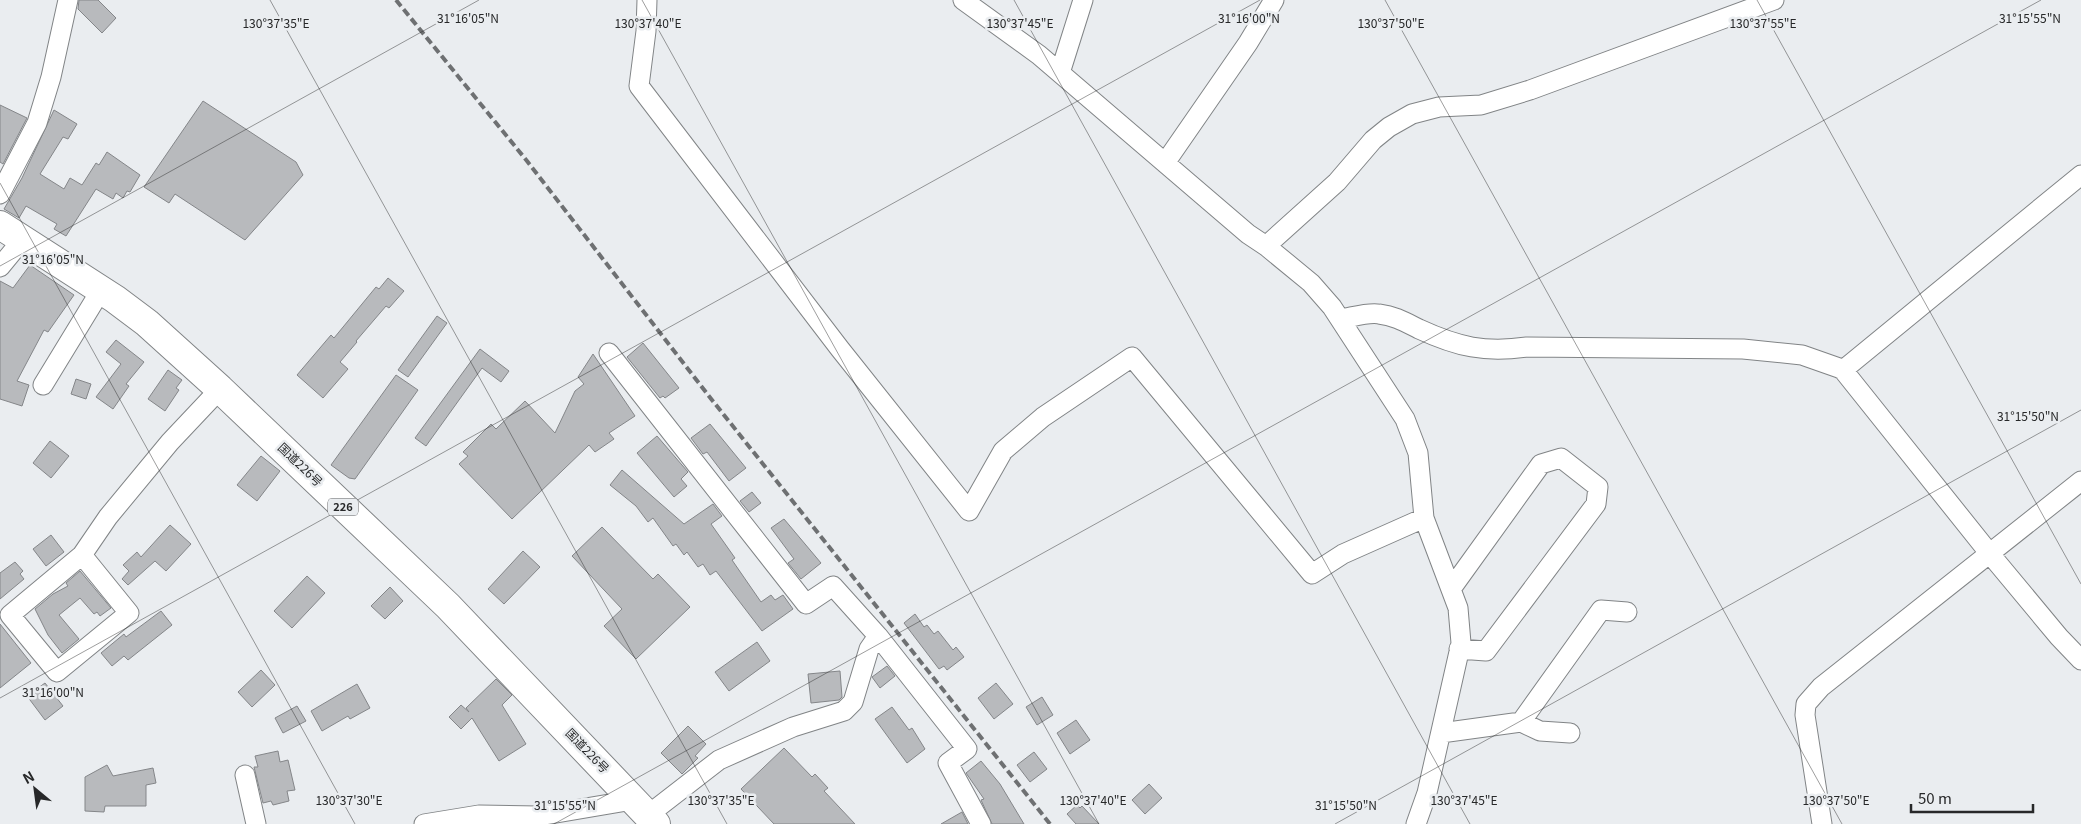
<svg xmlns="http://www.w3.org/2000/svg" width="2081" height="824" viewBox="0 0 2081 824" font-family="Georgia,'Noto Sans JP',serif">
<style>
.building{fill:#b8babd;stroke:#848689}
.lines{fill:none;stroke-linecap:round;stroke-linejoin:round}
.street-casing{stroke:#818486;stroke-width:21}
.highway-casing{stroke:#818486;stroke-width:30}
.street{stroke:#fff;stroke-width:19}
.highway{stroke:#fff;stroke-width:28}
.rail{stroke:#6e7072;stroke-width:4;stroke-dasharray:8 4;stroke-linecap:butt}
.ticks{fill:none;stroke:#272829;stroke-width:1;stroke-opacity:0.45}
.labels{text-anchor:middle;stroke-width:5;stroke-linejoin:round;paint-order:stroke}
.shield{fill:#eaedf0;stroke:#626365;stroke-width:1}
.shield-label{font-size:11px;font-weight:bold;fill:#272829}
.street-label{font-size:12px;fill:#272829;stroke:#eaedf0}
.ticks-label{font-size:12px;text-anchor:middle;fill:#272829;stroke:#eaedf0;stroke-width:5;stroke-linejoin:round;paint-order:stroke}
</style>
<rect width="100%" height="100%" fill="#eaedf0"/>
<path class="building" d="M79,0H98L116,18L102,33L78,9Z
M203,101L296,162L303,175L245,240L175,194L169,203L144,187Z
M0,105L27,118L3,164L0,162Z
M54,110L77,124L68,139L63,137L40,174L64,189L70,178L82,185L96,163L99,165L107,152L140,175L130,192L127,191L123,198L116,193L113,199L96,189L66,236L54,229L57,224L26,206L19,218L4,209L22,178Z
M30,265L74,295L48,332L44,330L17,381L29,385L22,406L0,399V281L13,288Z
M388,278L404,291L389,308L386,306L356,341L357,342L340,362L348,369L323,398L297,375L331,335L334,338L376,287L379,289Z
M437,316L447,323L408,377L398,370Z
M116,340L144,362L126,384L129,386L113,409L96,397L121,364L106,352Z
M643,343L679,388L665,398L663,396L660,398L627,357Z
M480,349L509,371L501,382L482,368L426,446L415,438Z
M593,354L635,416L609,433L614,439L595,452L589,445L512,519L459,464L468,456L463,452L491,424L496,429L525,401L555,433L575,391L584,384L578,377Z
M168,370L182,380L176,388L179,390L165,411L148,399Z
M396,375L418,390L355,479L349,478L331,465Z
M76,379L91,384L86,399L71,394Z
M710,424L746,468L729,481L707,452L703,454L691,438Z
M657,436L688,472L681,479L687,486L674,497L637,453Z
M50,441L69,456L51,478L33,463Z
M261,456L280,471L257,501L237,485Z
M622,470L684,524L713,504L722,516L711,524L735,558L732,560L761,602L771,595L775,600L783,595L793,609L762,631L716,571L710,575L703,564L698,567L687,552L684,555L676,544L673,546L653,518L648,522L636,506L610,485Z
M752,492L761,503L749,512L740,501Z
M784,519L821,563L801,579L788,563L794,559L771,528Z
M170,525L191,544L166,571L155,561L128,585L122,579L129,571L123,565L137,552L141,557Z
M602,527L653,579L658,574L690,607L636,659L604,626L622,609L572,556Z
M51,535L64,552L46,566L33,549Z
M523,551L540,567L504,604L488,589Z
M15,562L23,571L20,574L24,579L0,599V573Z
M80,571L111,608L100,616L97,612L94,614L80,598L59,615L79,639L62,653L48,635L35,609L53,594L68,586L66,583Z
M307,576L325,593L292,628L274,611Z
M390,587L403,601L385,619L371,606Z
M161,611L172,625L128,660L124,656L112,666L101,653L124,634L126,637Z
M915,614L924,627L927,625L934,634L938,631L953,650L956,647L964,657L947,670L944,666L939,669L904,623Z
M0,624L31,663L0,688Z
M757,642L770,661L729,691L715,672Z
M887,666L895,676L880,688L872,677Z
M261,670L275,685L252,707L238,692Z
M840,671L842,697L839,700L811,703L808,674Z
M496,679L512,695L502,705L526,744L499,761L472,718L461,729L449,717L461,705L469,712L466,708Z
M45,683L63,706L45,720L27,696Z
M996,683L1013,704L994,719L978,698Z
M357,684L370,708L350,719L348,716L322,731L311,711Z
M1042,697L1053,715L1037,725L1026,707Z
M297,706L306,721L283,733L275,718Z
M892,707L909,730L912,728L925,749L907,763L875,719Z
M1076,720L1090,740L1070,754L1057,733Z
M688,726L706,744L695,756L698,758L682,774L661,753Z
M784,748L812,777L815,774L828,788L824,791L855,824H774L741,789Z
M278,751L280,762L288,760L295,790L287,791L289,801L273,805L271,801L263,803L254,767H258L255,756Z
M1034,752L1047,769L1030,782L1017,765Z
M981,761L1000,784L1024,824H992L981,800L984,799L966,773Z
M107,765L113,776L153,768L156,783L146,785V806H105L104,812L85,811V777Z
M1149,784L1162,798L1145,814L1132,800Z
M1077,805L1080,808L1082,806L1099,824H1076L1067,814Z
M962,812L968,824H941Z"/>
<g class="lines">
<defs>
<path id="street" d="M647,0L646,31L639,86L840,349L969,511L1003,451L1043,417L1132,357L1312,574L1343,554L1424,518
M963,0L1039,55L1248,234L1266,246L1311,283L1332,307L1405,419L1418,453L1424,518L1458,608L1461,643L1427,793L1416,824
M1060,73L1083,0
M1165,163L1248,43L1274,0
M0,194L37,123L51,77L68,0
M1266,246L1337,182L1373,140L1389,127L1412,114L1439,107L1481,105L1530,90L1774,0
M0,267L23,239
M1341,319C1353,317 1368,312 1379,314C1395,316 1405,322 1419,329C1458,347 1485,353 1527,347L1743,349L1802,355L1839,368L1843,370L1990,554L2059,637L2081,660
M609,353L806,604L833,586L878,636L869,649L853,702L844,711L793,727L719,760L648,815
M1843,370L2081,175
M43,385L101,290
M82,555L129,613L57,672L10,615L82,555L108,517L170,442L220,389
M1451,589L1541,464L1561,458L1598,487L1596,504L1486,651L1459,649
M878,636L967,749L948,763L981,824
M1521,722L1601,610L1627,612
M1441,733L1521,722L1540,731L1570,733
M245,775L256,824
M424,824L479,815L538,816L633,800
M1822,824L1805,715L1806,704L1821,687L2081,481"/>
<path id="highway" d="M0,225L115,299L147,323L220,389L448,606L656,824"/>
</defs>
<use href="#street" class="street-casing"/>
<use href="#highway" class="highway-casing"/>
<use href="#street" class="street"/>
<use href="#highway" class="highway"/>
<path class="rail" d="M396,0L527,161L712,400L1050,824"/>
</g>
<path class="ticks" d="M270,0L727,824M642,0L1099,824M1014,0L1470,824M1385,0L1842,824M1757,0L2081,584M0,183L355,824M0,266L479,0M0,698L1260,0M554,824L2041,0M1335,824L2081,410"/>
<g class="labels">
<rect class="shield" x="328" y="498.5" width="30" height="17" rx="4"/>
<g class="shield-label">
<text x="343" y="511">226</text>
</g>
<g class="street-label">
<text transform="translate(300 465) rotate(44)" y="4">国道226号</text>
<text transform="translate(587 751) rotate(46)" y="4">国道226号</text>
</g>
</g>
<g class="ticks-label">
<text x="468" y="23">31°16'05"N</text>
<text x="1249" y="23">31°16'00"N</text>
<text x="2030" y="23">31°15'55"N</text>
<text x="276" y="28">130°37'35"E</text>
<text x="648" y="28">130°37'40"E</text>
<text x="1020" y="28">130°37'45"E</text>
<text x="1391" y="28">130°37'50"E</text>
<text x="1763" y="28">130°37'55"E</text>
<text x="53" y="264">31°16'05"N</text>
<text x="2028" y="421">31°15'50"N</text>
<text x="53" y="697">31°16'00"N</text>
<text x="349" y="805">130°37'30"E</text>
<text x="721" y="805">130°37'35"E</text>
<text x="1093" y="805">130°37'40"E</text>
<text x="1464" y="805">130°37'45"E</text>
<text x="1836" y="805">130°37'50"E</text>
<text x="565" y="810">31°15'55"N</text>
<text x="1346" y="810">31°15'50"N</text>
</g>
<g transform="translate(35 789) rotate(331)" stroke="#eaedf0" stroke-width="4" paint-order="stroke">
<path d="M0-4L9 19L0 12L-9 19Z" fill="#272829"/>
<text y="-8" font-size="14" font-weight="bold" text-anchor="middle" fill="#272829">N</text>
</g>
<path d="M1911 804v8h122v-8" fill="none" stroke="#272829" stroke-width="2.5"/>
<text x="1918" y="804" font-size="15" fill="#272829" stroke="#eaedf0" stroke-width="4" paint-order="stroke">50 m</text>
</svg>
